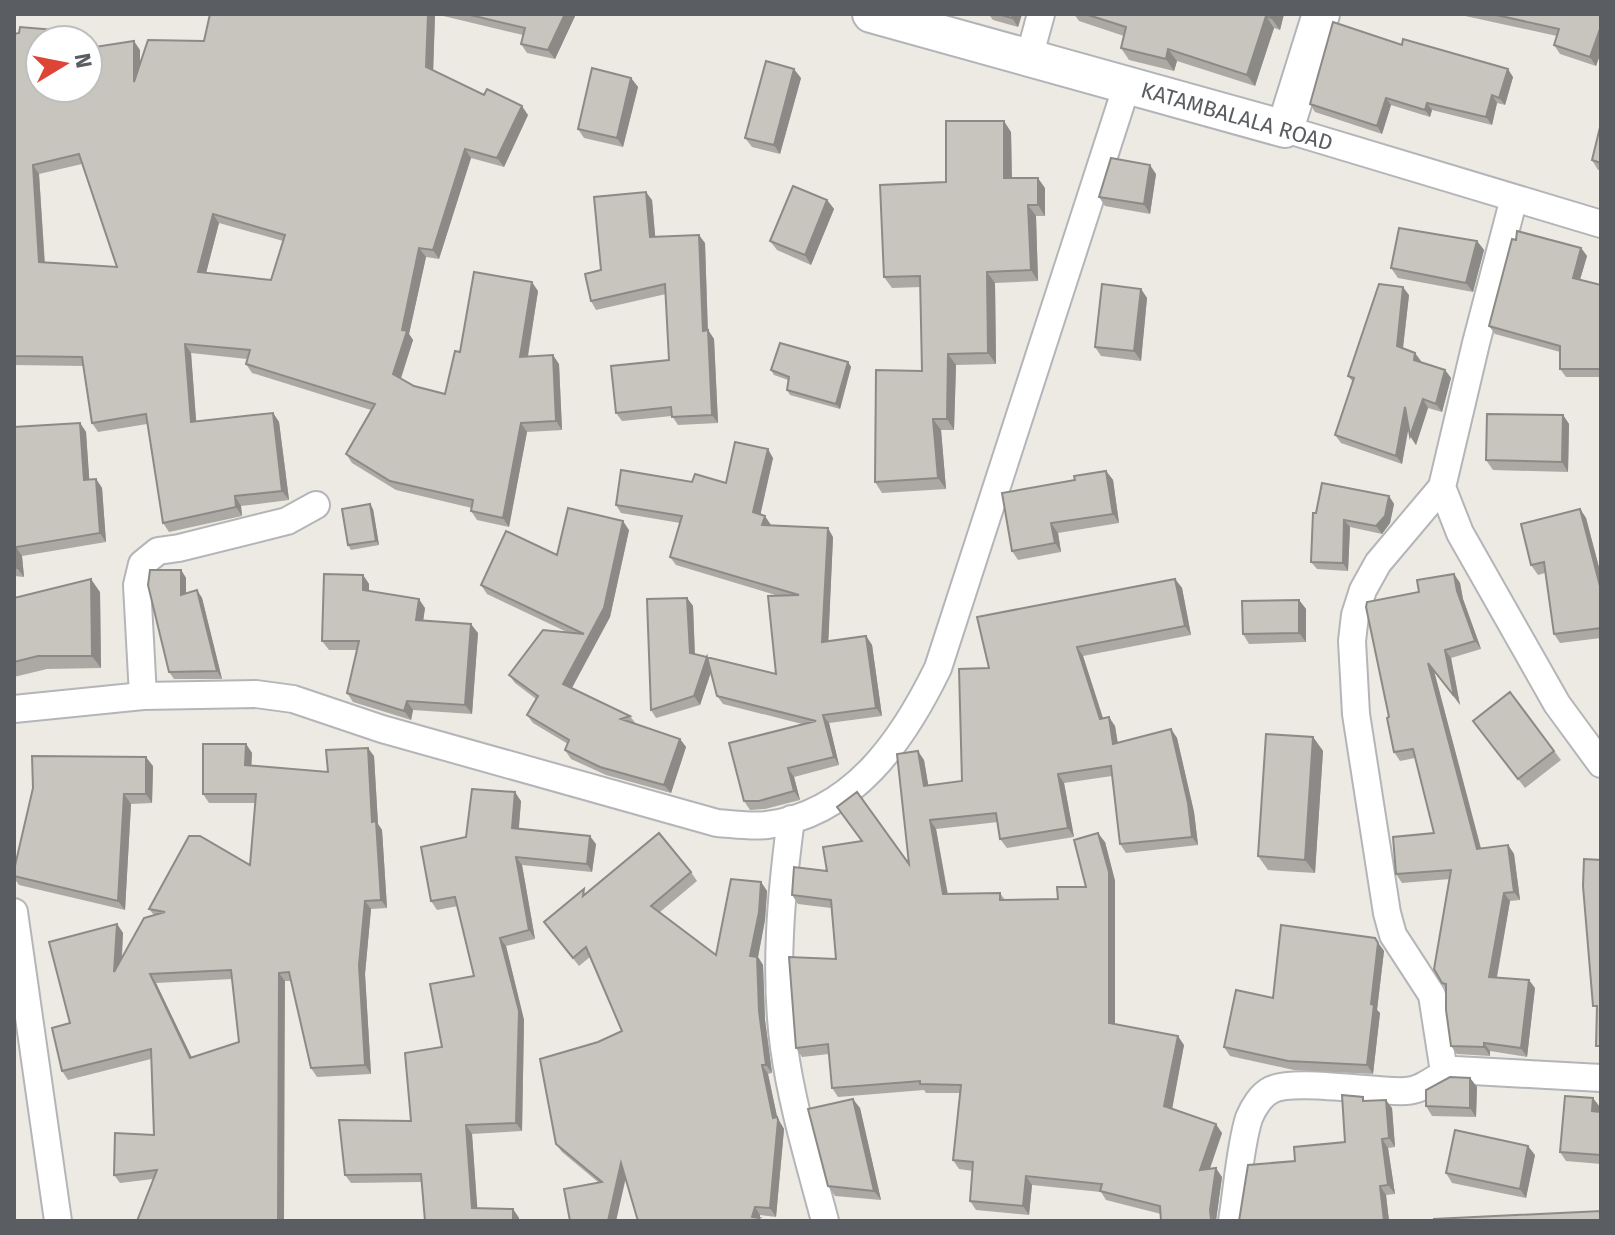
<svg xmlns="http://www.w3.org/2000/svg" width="1615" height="1235" viewBox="0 0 1615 1235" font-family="'Fira Sans',sans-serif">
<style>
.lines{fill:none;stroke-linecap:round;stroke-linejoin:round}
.minor-casing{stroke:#b3b5b9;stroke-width:30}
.secondary-casing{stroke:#b1b5b9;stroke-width:40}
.minor{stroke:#fff;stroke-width:26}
.secondary{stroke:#fff;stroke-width:36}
.wall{fill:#aca9a4;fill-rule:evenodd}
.shaded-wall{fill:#8c8a86}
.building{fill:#c8c5bf;stroke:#8c8a86;stroke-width:2;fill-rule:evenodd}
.labels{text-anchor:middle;stroke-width:6;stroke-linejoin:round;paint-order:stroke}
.street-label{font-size:22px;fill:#5a5e62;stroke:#fff}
</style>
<rect width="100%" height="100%" fill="#eceae2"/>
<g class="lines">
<defs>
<path id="minor" d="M1029,58L1041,14
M1285,129L1601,224
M1442,487L1460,533L1557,704L1601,764
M143,696L137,585L142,564L158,551L179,548L287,521L316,505
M14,709L143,696L256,694L293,699L382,729L717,823C733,824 751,827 767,825C853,814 903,740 938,668L1127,85
M791,819C781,894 774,972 784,1047C792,1106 810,1164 825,1221
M14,912L58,1221
M1444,1072L1432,995L1393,935L1387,913L1356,714L1352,641L1355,615L1363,590L1378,563L1442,487L1476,343L1514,198
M1232,1221C1237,1191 1240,1146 1249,1118C1253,1108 1261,1095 1271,1090C1294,1078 1376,1093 1406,1091C1426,1090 1436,1074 1455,1070L1601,1078"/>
<path id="secondary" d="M871,14L1285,129L1321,14"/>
</defs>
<use href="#minor" class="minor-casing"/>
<use href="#secondary" class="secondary-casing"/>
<use href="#minor" class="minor"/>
<use href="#secondary" class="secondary"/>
</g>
<path class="wall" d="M210,14H435L433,70L484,95L528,115L504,167L471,158L439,259L426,257L409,334L413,340L401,379L414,386L445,394L460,352L538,291L528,357L559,364L562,430L527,432L509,527L477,520L471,511L472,508L396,490L352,463L346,454L371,410L252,373L246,364L247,359L191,353L196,422L273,413L279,422L289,500L241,506L242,516L169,532L163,523L147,424L98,432L92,423L84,366L14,365V34L55,30L61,39V40H40V88L140,50V63L204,41ZM82,164L117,267L45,263L39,174ZM219,223L283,241L271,280L206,273Z
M435,14H576L555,59L527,53L521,44L523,35Z
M984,14H1022L1018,27L993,20L990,16Z
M1074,14H1284L1280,30L1274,28L1255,86L1177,61L1174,71L1129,60L1121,48L1124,36L1079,21Z
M1456,14H1601V52L1596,66L1560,54L1554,45L1557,36Z
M1402,45L1513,77L1505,105L1497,103L1492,125L1432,110L1430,117L1391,105L1382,134L1315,112L1310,104Z
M631,78L638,87L623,147L584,138L578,129Z
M801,78L780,154L752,147L745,138Z
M1601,123V170H1598L1592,160Z
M1011,132L1012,178L1045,188V216H1036L1038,281L995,283L996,364L956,365L954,430H941L946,489L882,493L875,482L922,371L921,287L892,288L884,277L946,182Z
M1156,174L1150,214L1105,206L1099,197Z
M652,200L655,237L705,243L708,330L714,339L718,423L678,425L672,416L622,421L616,413L669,360L666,294L596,310L591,301L601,270Z
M827,200L834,209L811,265L777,250L770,241Z
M1477,241L1484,250L1473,292L1398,278L1391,268Z
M1581,248L1587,256L1580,280L1601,285V377H1566L1560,369V352L1495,334L1489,326Z
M1141,289L1147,298L1141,361L1101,356L1095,347Z
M1409,295L1403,349L1421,361L1420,363L1445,370L1451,378L1442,412L1428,408L1416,445L1410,436L1408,427L1402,464L1341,443L1335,435L1353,382L1348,376Z
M848,362L851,367L840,409L790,395L787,390L788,380L774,375L771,370Z
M1563,415L1569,424L1568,472L1493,470L1486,460Z
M80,423L86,432L89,480L96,479L102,488L106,542L22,556L24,577L14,576V427Z
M773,458L760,515L771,526L833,537L828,641L866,636L872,645L882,716L829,723L839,765L794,777L800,800L765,809L750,810L744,801L802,724L723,704L717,696L711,672L700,705L656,718L651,710L687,598L693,606L695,654L776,674L779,596L676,565L670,557L680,523L621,513L616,505L692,482L726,483Z
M1106,471L1113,480L1119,523L1058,533L1061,552L1018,560L1012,551Z
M1389,496L1394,504L1390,523L1382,534L1350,527L1348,571L1317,569L1311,562L1313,513Z
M373,509L379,545L351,550L348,545Z
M1580,509L1586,518L1601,575V638L1560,643L1554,634L1545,573L1538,575L1531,565Z
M629,530L610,617L572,688L630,716L636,724L680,739L686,747L671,793L606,775L571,759L565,750L568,744L533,723L527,715L536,699L515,683L509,675L569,633L487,594L481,585L557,555Z
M181,570L186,578V593L197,590L202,598L222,679H174L169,672Z
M1454,574L1460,583L1463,599L1481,649L1451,658L1460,705L1434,671L1481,848L1508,845L1514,854L1520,900L1510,901L1497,978L1535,988L1527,1057L1490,1051V1056L1457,1054L1451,1046L1446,989L1442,983L1450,879L1402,883L1396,874L1434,833L1415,758L1400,761L1394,752L1389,717L1419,592Z
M363,575L369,584V591L425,608L423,620L478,633L472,714L413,710L411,720L353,702L347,693L357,650H329L322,641Z
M1175,579L1182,588L1191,635L1083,656L1103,718L1115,726L1118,743L1171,729L1177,738L1194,812L1198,845L1126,853L1120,844L1112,776L1064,783L1074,837L1007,848L1000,839L998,822L936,829L948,894L1000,893L1005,900L1058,899L1086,887L1105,842L1115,881V1024L1184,1045L1172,1108L1222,1133L1210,1169L1222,1177L1216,1219L1161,1214L1106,1200L1101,1192L1032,1185L1029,1215L976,1210L970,1201L973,1171L959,1169L953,1160L960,1093H926L924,1090L838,1097L832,1088L829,1054L802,1057L796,1048L836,959L831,908L798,904L792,895L827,871L862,841L909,864L924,760L928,785L962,781L989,668Z
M100,592L101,668L47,669L14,677V598Z
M1299,600L1306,609V642L1249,644L1243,634Z
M1510,692L1561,760L1525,788L1480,730Z
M1313,737L1323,751L1315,873L1268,870L1258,856Z
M246,744L252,753L251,766L328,772L374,756L378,824L382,830L387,908L371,909L365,974L371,1074L317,1077L311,1068L291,981H285L153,1179L120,1183L114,1175L154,1135L151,1059L68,1080L62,1071L70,1023L117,924L123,933L122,959L154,915L149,909L250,865L255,803H209L203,794ZM232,979L239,1042L191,1057L156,983Z
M153,766L152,803L131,804L125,910L19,885L14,878V870Z
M521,801L519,828L596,844L592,872L522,865L535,939L506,946L524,1020L522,1131L472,1134L477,1209H513L519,1218V1221H425L422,1182L351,1183L345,1175L411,1121L442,1047L474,976L458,906L437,910L431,901L466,837Z
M691,872L697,881L660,912L716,955L761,882L767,891L765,920L758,957L763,965L765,1020L772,1073L768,1074L777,1117L784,1129L776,1217L760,1215V1219L761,1221H638L626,1178L616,1221L598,1182L562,1152L556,1144L598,1042L622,1031L590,957L579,966L544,922L586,893Z
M1375,938L1384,951L1377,1010L1380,1013L1373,1074L1294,1070L1230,1056L1224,1047L1273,998Z
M1470,1078L1477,1087L1476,1117L1432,1116L1426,1106Z
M1366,1101L1392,1108L1395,1147L1388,1148L1395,1194L1386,1195L1389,1221H1239L1295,1161L1345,1142Z
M1600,1107L1599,1112H1601V1164L1566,1161L1560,1152Z
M860,1108L881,1200L835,1196L828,1186Z
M1535,1155L1526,1198L1452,1183L1446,1173Z"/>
<path class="shaded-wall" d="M428,14H435L433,76L426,67Z
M565,14H576L555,59L548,50Z
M1013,14H1022L1018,27L1012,18Z
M1272,14H1284L1280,30L1271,18Z
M1266,16L1274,28L1255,86L1247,75Z
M1601,26V52L1596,66L1590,57Z
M55,30L61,39V40H55Z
M134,41L140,50V91L134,82Z
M1168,49L1177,61L1174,71L1166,59Z
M794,69L801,78L780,154L774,145Z
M1508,69L1513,77L1505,105L1499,98Z
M631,78L638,87L623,147L617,138Z
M1492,95L1497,103L1492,125L1486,117Z
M1386,98L1391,105L1382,134L1377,126Z
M1427,103L1432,110L1430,117L1425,110Z
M522,106L528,115L504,167L497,158Z
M1004,121L1011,132L1012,189L1004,178Z
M465,149L471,158L439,259L433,250Z
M33,165L39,174L45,271L39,262Z
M1150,165L1156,174L1150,214L1144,204Z
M1038,178L1045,188V216L1038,205Z
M646,192L652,200L656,245L650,237Z
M827,200L834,209L811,265L805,255Z
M1028,205L1036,216L1038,281L1031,270Z
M213,214L219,223L204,281L198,272Z
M699,235L705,243L708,339L703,331Z
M1477,241L1484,250L1473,292L1466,283Z
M419,248L426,257L409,334L413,340L399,383L393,374Z
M1581,248L1587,256L1578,286L1573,278Z
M987,272L995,283L996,364L988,353Z
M532,282L538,291L526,366L520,357Z
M1403,287L1409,295L1402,355L1397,346Z
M1141,289L1147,298L1141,361L1134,351Z
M708,330L714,339L718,423L712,415Z
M185,344L191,353L197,432L191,422Z
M1415,353L1421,361L1419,369L1414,360Z
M948,354L956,365L954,430L947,419Z
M553,355L559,364L562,430L556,421Z
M848,362L851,367L840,409L836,404Z
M1445,370L1451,378L1442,412L1436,404Z
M1423,399L1428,408L1416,445L1410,436Z
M1405,407L1411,415L1402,464L1396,456Z
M273,413L279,422L289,500L282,491Z
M1563,415L1569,424L1568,472L1562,462Z
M933,419L941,430L946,489L938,478Z
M80,423L86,432L90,489L84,480Z
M521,423L527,432L509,527L503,518Z
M768,449L773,458L759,521L753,512Z
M1106,471L1113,480L1119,523L1113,514Z
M96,479L102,488L106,542L100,533Z
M235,496L241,506L242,516L236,507Z
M1389,496L1394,504L1390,523L1382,534L1376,526Z
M370,504L373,509L379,545L376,541Z
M1580,509L1586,518L1601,575V590Z
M765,516L771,525L768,533L762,525Z
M1344,520L1350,527L1348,571L1343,563Z
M623,521L629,530L610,617L569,693L563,684Z
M1051,523L1058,533L1061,552L1055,543Z
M828,528L833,537L828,650L822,642Z
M16,547L22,556L24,577L17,568Z
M181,570L186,578V602L181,595Z
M1454,574L1460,583L1463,599L1481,649L1475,641L1457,591Z
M363,575L369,584V599L363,590Z
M91,579L100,592L101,668L92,656Z
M1175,579L1182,588L1191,635L1185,626Z
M197,590L202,598L222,679L217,671Z
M687,598L693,606L695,661L690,653Z
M419,599L425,608L422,629L416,620Z
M1299,600L1306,609V642L1299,633Z
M471,624L478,633L472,714L465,705Z
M866,636L872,645L882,716L876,708Z
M1077,647L1083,656L1106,728L1100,719Z
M1445,650L1451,658L1460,705L1454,696Z
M707,657L713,666L700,705L694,696Z
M1428,663L1434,671L1483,857L1477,849Z
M407,701L413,710L411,720L404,711Z
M823,715L829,723L839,765L834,757Z
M1109,717L1115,726L1119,753L1113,744Z
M1171,729L1177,738L1194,812L1198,845L1192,837Z
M1313,737L1323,751L1315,873L1305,860Z
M680,739L686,747L671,793L664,785Z
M246,744L252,753L251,774L245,765Z
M368,748L374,756L378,824L382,830L387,908L381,900L372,822Z
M918,751L924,760L930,795L924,786Z
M146,757L153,766L152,803L146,794Z
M788,768L794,777L800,800L794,791Z
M1058,774L1064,783L1074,837L1068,828Z
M515,792L521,801L518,836L512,828Z
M124,794L131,804L125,910L118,901Z
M930,820L936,829L949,903L943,894Z
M1098,833L1105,842L1115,881V1032L1109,1023Z
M590,836L596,844L592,872L587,864Z
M1508,845L1514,854L1520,900L1514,892Z
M516,857L522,865L535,939L529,930Z
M761,882L767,891L765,920L758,957L763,965L765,1020L772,1073L766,1065L750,956Z
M1504,893L1510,901L1495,986L1489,977Z
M365,901L371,909L365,974L371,1074L365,1065L359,965Z
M117,924L123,933L120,981L114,972Z
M500,938L506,946L524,1020L522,1131L516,1123Z
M1378,943L1384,951L1377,1010L1380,1013L1373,1074L1367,1065L1371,1004Z
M279,973L285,981L284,1221H278Z
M150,974L156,983L196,1066L190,1058Z
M1529,980L1535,988L1527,1057L1521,1048Z
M1178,1036L1184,1045L1171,1115L1164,1106Z
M1484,1043L1490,1051V1056L1484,1047Z
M762,1065L768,1074L778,1121L777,1117L784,1129L776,1217L770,1208L773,1118Z
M1470,1078L1477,1087L1476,1117L1470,1108Z
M1593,1098L1600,1107L1599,1121L1592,1111Z
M853,1099L860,1108L881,1200L874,1191Z
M1386,1100L1392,1108L1395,1147L1389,1138Z
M1216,1124L1222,1133L1206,1179L1200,1170Z
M466,1125L472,1134L478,1217L472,1208Z
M1382,1139L1388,1148L1395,1194L1388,1185Z
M1528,1146L1535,1155L1526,1198L1520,1189Z
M621,1163L627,1171L616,1221H608Z
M1216,1168L1222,1177L1216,1221H1213L1210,1210Z
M1026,1176L1032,1185L1029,1215L1023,1206Z
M1380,1186L1386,1195L1389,1221H1384Z
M755,1207L760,1215V1219L752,1217Z
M513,1209L519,1218V1221H513Z"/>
<path class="building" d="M210,14H428L426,67L484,95L487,89L522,106L497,158L465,149L433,250L419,248L402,330L407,331L393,374L414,386L445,394L455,351L460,352L474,272L532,282L520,357L553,355L556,421L521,423L503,518L471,511L473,500L390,481L346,454L375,404L246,364L250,350L185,344L191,422L273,413L282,491L235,496L236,507L163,523L146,414L92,423L82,357L14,356V34L19,33L20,27L55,30V40H40V88H88V48L134,41V82L148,40L204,41ZM79,154L117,267L39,262L33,165ZM213,214L285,235L271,280L198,272Z
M466,14H565L548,50L521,44L525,28Z
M998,14H1013L1012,18Z
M1085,14H1272L1271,18L1266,16L1247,75L1168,49L1166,59L1121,48L1126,27Z
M1492,14H1601V26L1590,57L1554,45L1559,29Z
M1333,22L1402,45L1403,39L1508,69L1499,98L1492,95L1486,117L1427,103L1425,110L1386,98L1377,126L1310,104Z
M766,61L794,69L774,145L745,138Z
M592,68L631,78L617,138L578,129Z
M946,121H1004V178H1038V205H1028L1031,270L987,272L988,353L948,354L947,419H933L938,478L875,482L876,370L922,371L920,276L884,277L880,185L946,182Z
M1601,123V163L1592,160Z
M1111,158L1150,165L1144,204L1099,197Z
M793,186L827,200L805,255L770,241Z
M646,192L650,237L699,235L703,331L708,330L712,415L672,417L671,407L616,413L611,366L669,360L665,284L591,301L585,274L601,270L594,197Z
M1399,228L1477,241L1466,283L1391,268Z
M1517,231L1581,248L1573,278L1601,285V369H1560V346L1489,326L1512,239L1516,240Z
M1102,284L1141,289L1134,351L1095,347Z
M1379,284L1403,287L1397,346L1415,353L1414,360L1445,370L1436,404L1423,399L1410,436L1405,407L1396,456L1335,435L1354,378L1348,376Z
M780,343L848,362L836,404L787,390L789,377L771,370Z
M1487,414L1563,415L1562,462L1486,460Z
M80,423L84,480L96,479L100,533L16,547L17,568H14V427Z
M735,442L768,449L753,512L765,516L762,525L828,528L822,642L866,636L876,708L823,715L834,757L788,768L794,791L759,801H744L729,743L816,721L717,696L707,657L694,696L651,710L647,599L687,598L690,653L776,674L768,596L799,595L670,557L682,516L616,505L621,470L692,482L695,474L726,483Z
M1106,471L1113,514L1051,523L1055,543L1012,551L1002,493L1075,480L1074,476Z
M1322,483L1389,496L1385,516L1376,526L1344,520L1343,563L1311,562L1313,513H1316Z
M370,504L376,541L348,545L342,509Z
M568,508L623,521L604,608L563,684L630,716L621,719L680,739L664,785L600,767L565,750L569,740L527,715L538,696L509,675L543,630L584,634L481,585L506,531L557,555Z
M1580,509L1601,590V628L1554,634L1544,562L1531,565L1521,524Z
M150,570H181V595L197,590L217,671L169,672L148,585Z
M324,574L363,575V590L419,599L416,620L471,624L465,705L407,701L404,711L347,693L359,641H322Z
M1454,574L1457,591L1475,641L1445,650L1454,696L1428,663L1477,849L1508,845L1514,892L1504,893L1489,977L1529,980L1521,1048L1484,1043V1047L1451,1046L1446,1010V984L1442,983L1434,969L1451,870L1396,874L1393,837L1434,833L1413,749L1394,752L1387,718L1389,717L1366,607L1367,602L1419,592L1417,580Z
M91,579L92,656H38L14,662V598Z
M1175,579L1185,626L1077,647L1100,719L1109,717L1113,744L1171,729L1188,803L1192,837L1120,844L1111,766L1058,774L1068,828L1000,839L996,813L930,820L943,894L1000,893V900L1058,899L1057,887H1086L1074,840L1098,833L1109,872V1023L1178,1036L1164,1106L1216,1124L1200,1170L1216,1168L1210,1210L1211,1219L1213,1221H1161L1160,1206L1100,1191L1102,1184L1026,1176L1023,1206L970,1201L973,1162L953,1160L961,1085L920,1084V1081L832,1088L828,1044L796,1048L789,957L836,959L831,900L792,895L794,867L827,871L823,847L862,841L837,807L857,792L909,864L897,754L918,751L924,786L962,781L959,669L989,668L977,617Z
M1299,600V633L1243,634L1242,601Z
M1510,692L1554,751L1518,779L1473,721Z
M1266,734L1313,737L1305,860L1258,856Z
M203,744H246L245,765L328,772L326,750L368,748L372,822L376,821L381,900L365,901L359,965L365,1065L311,1068L289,972L279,973L278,1221H137L157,1170L114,1175L115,1133L154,1135L151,1049L62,1071L52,1028L70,1023L49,942L117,924L114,972L144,918L165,912L149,909L189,836H200L250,865L256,794H203ZM231,970L239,1042L190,1058L150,974Z
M32,756L146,757V794H124L118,901L14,876V870L33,788Z
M472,789L515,792L512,828L590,836L587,864L516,857L529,930L500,938L519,1011L516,1123L466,1125L472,1208L513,1209V1221H425L421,1174L345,1175L339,1120L411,1121L405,1053L442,1047L430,984L474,976L455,897L431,901L421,847L466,837Z
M659,833L691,872L651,906L716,955L731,879L761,882L759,912L750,956L757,957L759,1011L766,1065H762L773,1118L777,1117L778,1120L770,1208L755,1207L752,1217L759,1218L752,1221H638L621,1163L608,1221H570L564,1189L602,1182L556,1144L540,1059L598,1042L622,1031L586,947L573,958L544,922L584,889L583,896Z
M1584,859L1601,860V1046H1596L1597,1006H1593L1583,886Z
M1281,925L1375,938L1378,943L1371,1004L1374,1005L1367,1065L1288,1061L1224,1047L1236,990L1273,998Z
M1450,1077L1470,1078V1108L1426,1106V1090Z
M1342,1095L1363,1097V1101L1386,1100L1389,1138L1382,1139L1388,1185L1380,1186L1384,1221H1239L1248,1165L1295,1161L1294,1147L1345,1142Z
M1565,1096L1593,1098L1592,1111L1601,1112V1155L1560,1152Z
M853,1099L874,1191L828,1186L808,1109Z
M1455,1130L1528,1146L1520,1189L1446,1173Z
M1601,1211V1221H1434V1219Z"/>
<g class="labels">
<g class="street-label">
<text transform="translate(1237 116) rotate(16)" y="8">KATAMBALALA ROAD</text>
</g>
</g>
<rect width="1615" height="1235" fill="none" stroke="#5a5e62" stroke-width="32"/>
<g transform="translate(64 64) rotate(80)"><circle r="38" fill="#ffffff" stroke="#bdbfc0" stroke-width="2"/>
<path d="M0-6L14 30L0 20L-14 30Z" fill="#dd4537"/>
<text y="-12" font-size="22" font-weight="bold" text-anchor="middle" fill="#5a5e62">N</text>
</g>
</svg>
